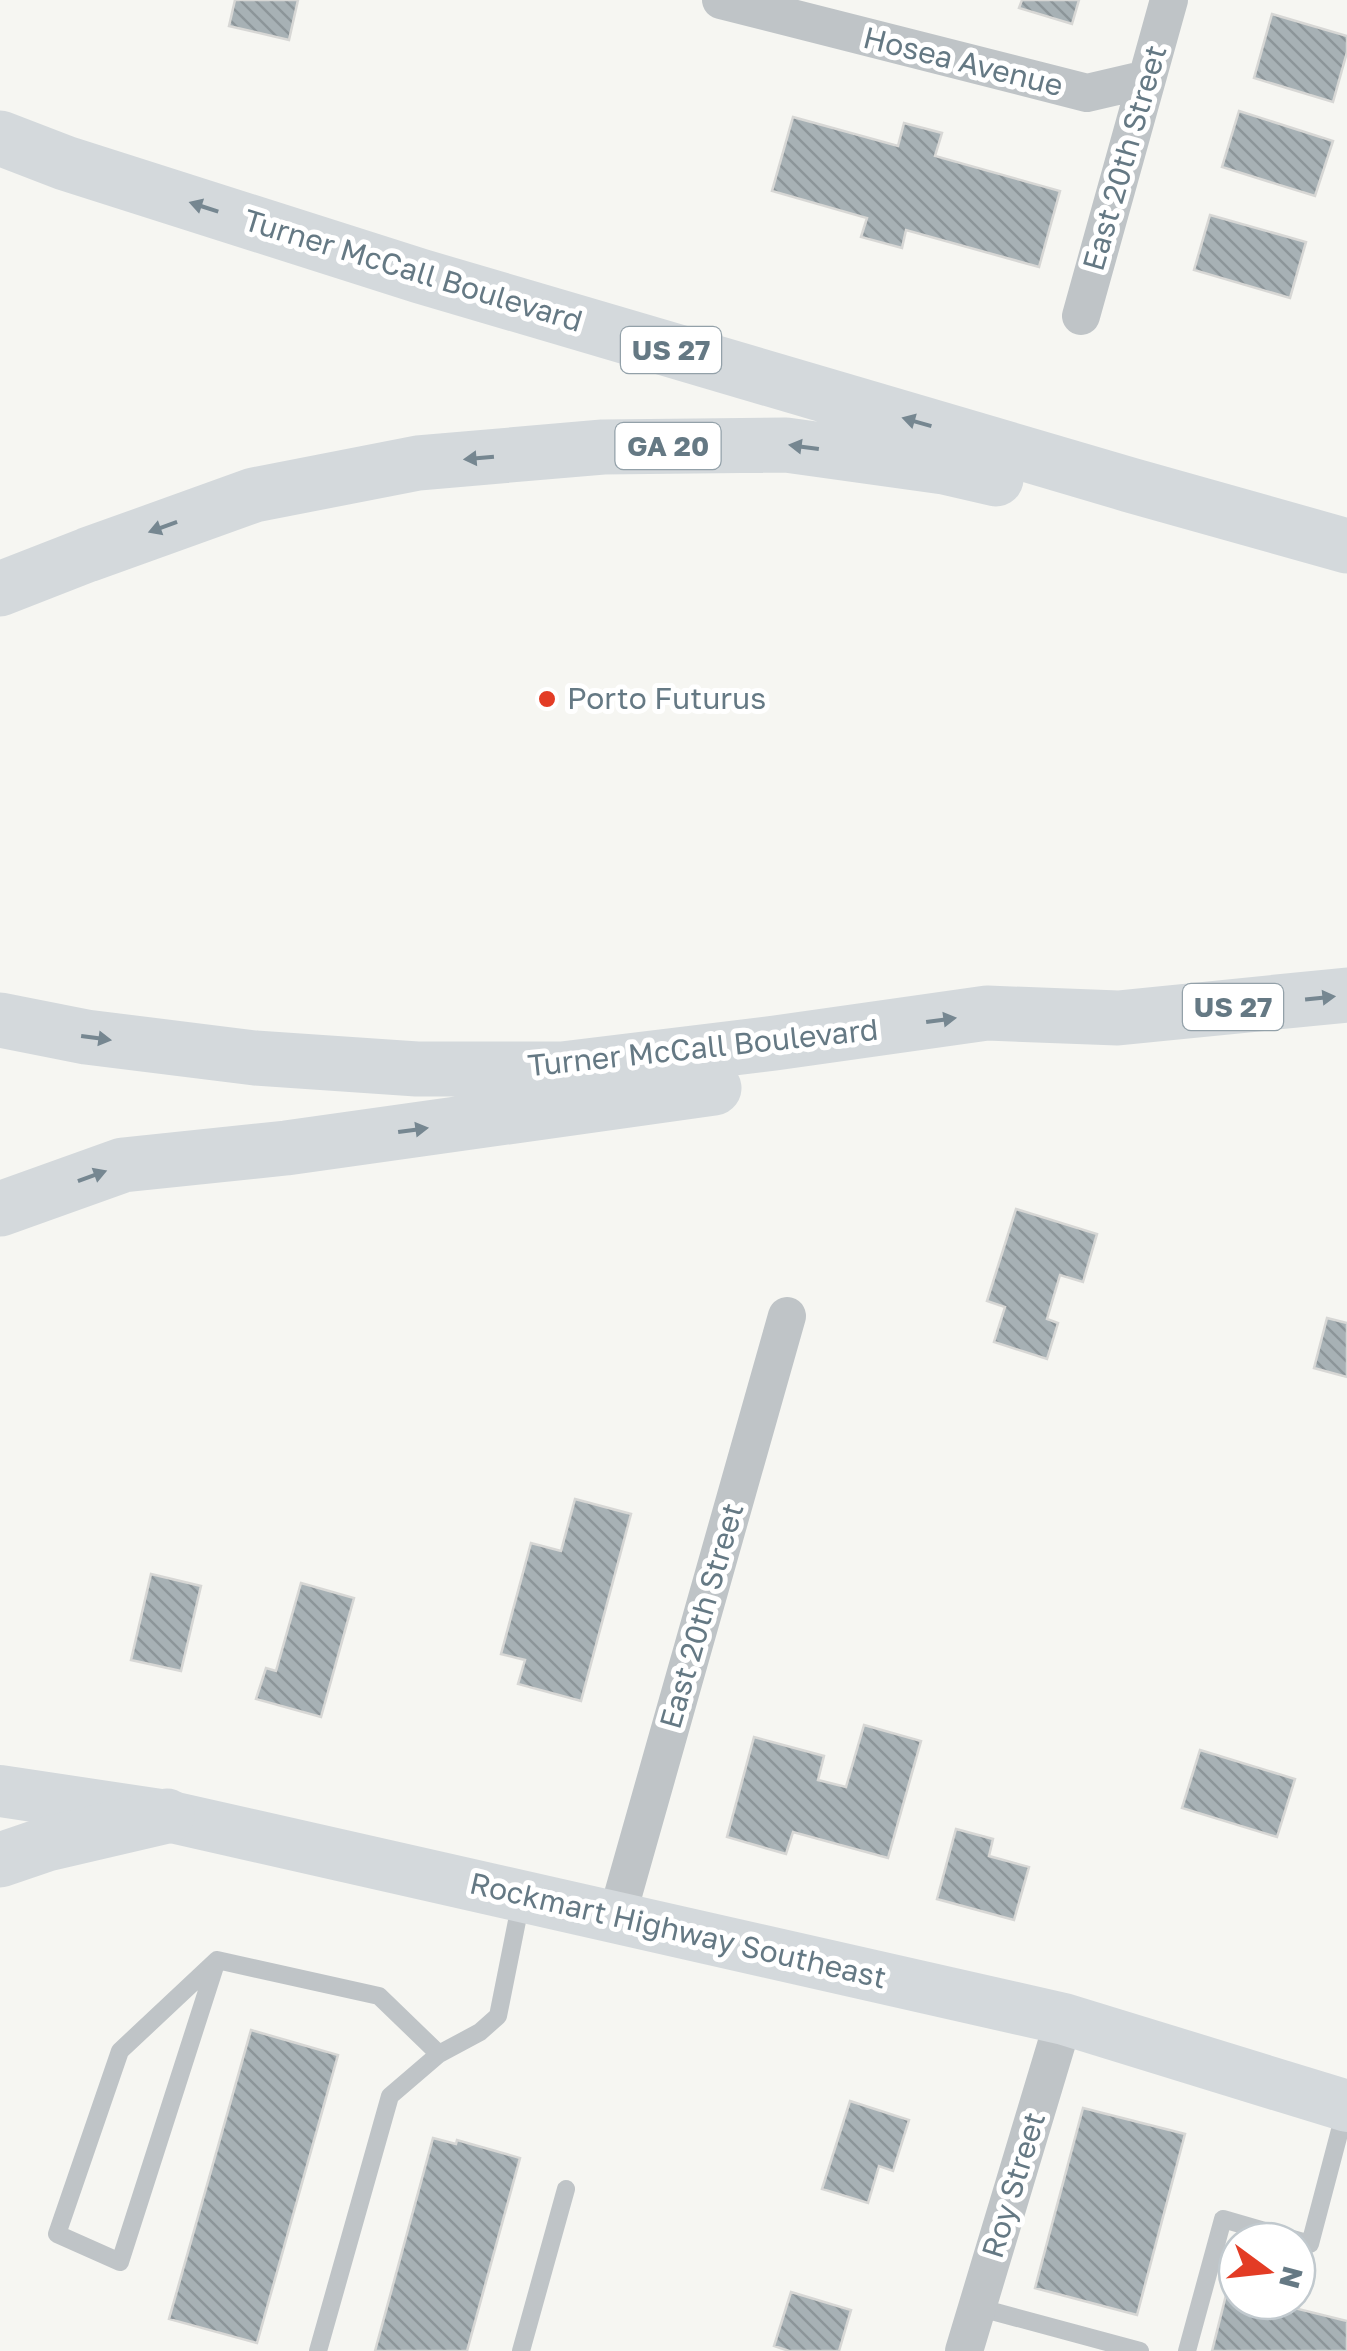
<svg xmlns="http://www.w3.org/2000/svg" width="1347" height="2351" viewBox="0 0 1347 2351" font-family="'Golos Text',sans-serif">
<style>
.building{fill:url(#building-back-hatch);stroke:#d7d7d5;stroke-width:2.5}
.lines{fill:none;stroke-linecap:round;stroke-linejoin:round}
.lane{stroke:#bfc4c7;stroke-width:18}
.street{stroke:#bfc4c7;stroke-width:38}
.secondary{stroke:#d4d9dc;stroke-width:52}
.highway{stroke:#d4d9dc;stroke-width:55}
.oneway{fill:#768791}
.poi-dot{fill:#e33c25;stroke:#fff;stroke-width:4}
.labels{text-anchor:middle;stroke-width:10;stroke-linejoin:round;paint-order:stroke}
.shield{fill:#fff;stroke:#93a1a9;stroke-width:2.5}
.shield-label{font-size:28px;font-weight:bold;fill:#657984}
.street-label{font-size:30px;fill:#657984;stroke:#fff}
.poi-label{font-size:30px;fill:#657984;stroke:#fff;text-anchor:start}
</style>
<defs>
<pattern id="building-back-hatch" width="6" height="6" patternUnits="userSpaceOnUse" patternTransform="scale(2.5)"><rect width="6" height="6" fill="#a7b1b5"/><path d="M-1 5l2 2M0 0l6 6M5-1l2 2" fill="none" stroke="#8c9599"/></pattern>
</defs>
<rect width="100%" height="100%" fill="#f6f6f2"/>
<path class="building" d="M235,0H298L289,40L229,26Z
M1022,0H1079L1072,24L1019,8Z
M1272,14L1347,36V52L1333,102L1254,78Z
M1239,111L1333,141L1315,196L1222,167Z
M793,117L898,146L904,123L942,133L935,156L1060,191L1039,267L906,230L902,248L861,237L867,218L772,191Z
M1210,215L1306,242L1290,298L1194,270Z
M1016,1209L1097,1234L1083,1282L1060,1275L1047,1319L1058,1323L1047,1359L994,1342L1005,1307L987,1301Z
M1327,1318L1347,1323V1377L1314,1368Z
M575,1499L631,1514L581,1701L518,1684L525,1660L501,1654L531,1543L561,1551Z
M151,1574L201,1586L181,1671L131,1660Z
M301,1583L354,1598L321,1717L256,1699L266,1668L276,1671Z
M864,1725L921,1741L888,1858L793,1832L786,1854L727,1837L754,1737L824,1756L818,1780L846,1787Z
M1200,1750L1295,1779L1277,1837L1182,1808Z
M956,1829L993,1839L989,1856L1029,1867L1014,1920L937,1899Z
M251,2030L338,2055L257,2343L169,2319Z
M850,2101L909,2120L893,2171L879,2166L868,2203L822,2189Z
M1083,2108L1185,2134L1137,2315L1035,2288Z
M433,2138L456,2144L457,2140L520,2158L467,2351H375Z
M1227,2291L1237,2294V2301H1266L1347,2321V2351H1212Z
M791,2292L851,2310L839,2351H789L774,2346Z"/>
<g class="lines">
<path class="lane" d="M217,1960L120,2051L57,2234L120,2262L217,1960L379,1996L439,2054L480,2032L498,2016L521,1901
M977,2307L1140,2351
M318,2351L390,2096L439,2054
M521,2351L566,2189
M1187,2351L1223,2219L1310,2244L1345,2111"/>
<path class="street" d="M721,0L1087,93L1147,79
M1081,316L1169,0
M617,1916L787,1316
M964,2351L1064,2019"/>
<path class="secondary" d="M0,1791L167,1816L1064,2019L1347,2106"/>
<path class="highway" d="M0,138L65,163L420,276L1130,485L1347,546
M0,589L87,555L254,495L418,463L603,447L786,445L944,467L996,479
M0,1020L86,1037L255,1058L417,1069H562L775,1043L987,1013L1118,1018L1347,995
M0,1209L123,1165L286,1148L714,1088
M0,1860L47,1844L167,1816"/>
</g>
<defs><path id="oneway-solid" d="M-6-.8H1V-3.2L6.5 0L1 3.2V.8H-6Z" transform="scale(2.5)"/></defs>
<g class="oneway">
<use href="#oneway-solid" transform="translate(204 207) rotate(-162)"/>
<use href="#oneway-solid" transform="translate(917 422) rotate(-164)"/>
<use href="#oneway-solid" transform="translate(804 447) rotate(-172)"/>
<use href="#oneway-solid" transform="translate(479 458) rotate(175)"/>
<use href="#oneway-solid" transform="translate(163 527) rotate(160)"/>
<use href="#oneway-solid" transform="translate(1320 998) rotate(-6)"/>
<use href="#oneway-solid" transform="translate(941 1020) rotate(-8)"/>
<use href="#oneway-solid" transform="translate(96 1038) rotate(8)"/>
<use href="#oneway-solid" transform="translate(413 1130) rotate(-8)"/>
<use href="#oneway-solid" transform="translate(92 1176) rotate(-20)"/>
</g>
<circle class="poi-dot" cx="547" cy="699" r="10"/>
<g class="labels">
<g class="shield">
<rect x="621" y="327" width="100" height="46" rx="8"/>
<rect x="615.5" y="423" width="105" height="46" rx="8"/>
<rect x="1183" y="984" width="100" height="46" rx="8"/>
</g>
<g class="shield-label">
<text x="671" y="360">US 27</text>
<text x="668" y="456">GA 20</text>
<text x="1233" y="1017">US 27</text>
</g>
<g class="street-label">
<text transform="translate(963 62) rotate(14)" y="10">Hosea Avenue</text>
<text transform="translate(1125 158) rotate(-74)" y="10">East 20th Street</text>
<text transform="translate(413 271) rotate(17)" y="10">Turner McCall Boulevard</text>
<text transform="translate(703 1048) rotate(-6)" y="10">Turner McCall Boulevard</text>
<text transform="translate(702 1616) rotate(-74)" y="10">East 20th Street</text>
<text transform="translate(678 1931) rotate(13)" y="10">Rockmart Highway Southeast</text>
<text transform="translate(1014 2185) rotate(-73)" y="10">Roy Street</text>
</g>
<g class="poi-label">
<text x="567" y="709">Porto Futurus</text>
</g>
</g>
<g transform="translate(1267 2271) rotate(105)"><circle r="48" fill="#ffffff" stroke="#c1c9ce" stroke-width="2.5"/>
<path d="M0-8L18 38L0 25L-18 38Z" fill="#e33c25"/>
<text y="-15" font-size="28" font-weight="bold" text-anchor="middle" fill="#657984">N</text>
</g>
</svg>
